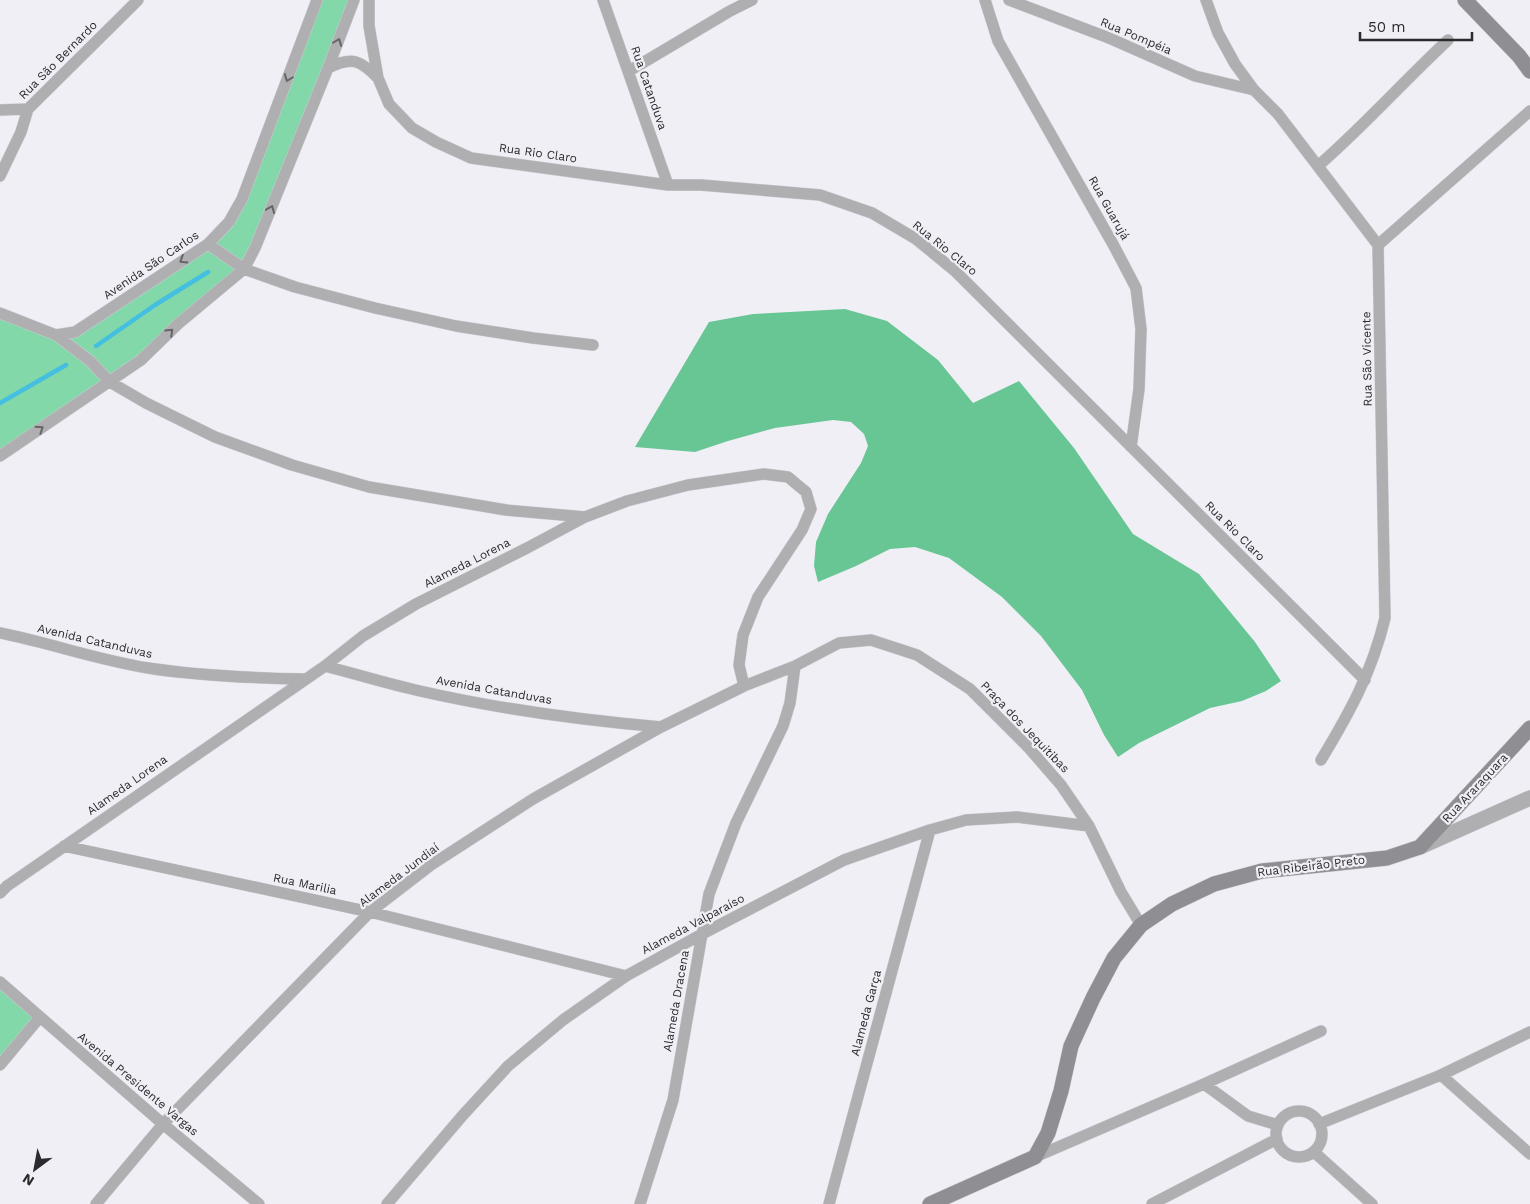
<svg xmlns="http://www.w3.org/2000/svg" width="1530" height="1204" viewBox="0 0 1530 1204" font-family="'Work Sans',sans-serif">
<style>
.green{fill:#82d8a9}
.forest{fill:#67c694}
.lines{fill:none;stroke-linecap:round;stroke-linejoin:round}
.stream{stroke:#44bfe1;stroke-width:4.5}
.minor-casing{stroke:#cdccd2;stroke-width:12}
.tertiary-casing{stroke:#cdccd2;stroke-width:16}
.secondary-casing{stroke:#cdccd2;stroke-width:16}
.minor{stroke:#afaeb1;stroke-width:11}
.tertiary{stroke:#afaeb1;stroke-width:15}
.secondary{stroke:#8f8e93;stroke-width:15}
.oneway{stroke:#666568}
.labels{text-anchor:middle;stroke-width:4.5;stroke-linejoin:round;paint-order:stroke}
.street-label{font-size:12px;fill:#2b2a2c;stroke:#f1eff6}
</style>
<rect width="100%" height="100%" fill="#f1eff6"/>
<path class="green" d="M317,0H354L244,269L141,360L0,456V313L56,335L75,332L229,222Z
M0,982L40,1017L0,1065Z"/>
<path class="forest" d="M845,309L887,321L938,360L973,403L1019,381L1074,448L1133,534L1199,574L1255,642L1281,681L1266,691L1242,701L1210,708L1139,743L1118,757L1104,735L1082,690L1041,636L1002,597L949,558L915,547L890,549L856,566L818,582L814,566L816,542L828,514L861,463L868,446L864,434L851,422L833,420L775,428L728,441L695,452L635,447L709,322L753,314Z"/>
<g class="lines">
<path class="stream" d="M96,346L155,305L208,272
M0,403L66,365"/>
<defs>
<path id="minor" d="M369,0V26L378,78L389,104L412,128L436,142L471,158L668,185H701L820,195L872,213L916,239L955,271L1365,680
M603,0L668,185
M985,0L998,41L1114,246L1136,288L1141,329L1139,389L1131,447
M1009,0L1109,38L1195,76L1254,90
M1206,0L1218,33L1235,64L1254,90L1278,114L1378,245L1385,618C1372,672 1350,712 1321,760
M328,68C352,56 360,60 378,78
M629,71L730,11L752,0
M0,110L28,109
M1318,166C1364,126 1404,81 1448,40
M0,176L21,132L28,109L138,0
M208,244L244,269L295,287L375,308L456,326L533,338L593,345
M1378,245L1530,111
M0,313L56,335L75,332L208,244L229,222L242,199L317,0
M56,335L90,361L110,382L146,403L215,437L292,465L369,487L506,510L585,517
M0,456L141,360L178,324L244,269L255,248L328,68L354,0
M0,633C50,643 98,660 148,668C199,676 251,678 303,679
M325,666C356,674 388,684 420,691C499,709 580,720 661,727
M64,846L370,912L626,976
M0,893L7,886L325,666L363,636L416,604L527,548L585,517L627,501L688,485L764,474L788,477L806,492L811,509L802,530L758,597L743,635L739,665L744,686
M0,982L163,1124L259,1204
M0,1065L40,1017
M1441,1075L1530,1154
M1204,1084L1248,1116L1278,1125
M1276 1134a23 23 0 1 1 46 0a23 23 0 1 1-46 0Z
M1319,1124L1441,1075L1530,1032
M1314,1152L1372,1204
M1035,1157L1204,1084L1321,1031
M96,1204L163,1124L370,912L431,865L533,799L661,727L744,686L795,666L839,643L871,640L917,655L970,689L1028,747L1061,785L1089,826L1121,892L1141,925
M387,1204L463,1115L508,1066L563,1020L626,976L702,934L844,860L930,830L966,820L1017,817L1089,826
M640,1204L673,1100L709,894L736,823L783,726L790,703L795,666
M829,1204L930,830
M1152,1204L1277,1139"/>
<path id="tertiary" d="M1420,847L1530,798"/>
<path id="secondary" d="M1465,0L1519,56L1530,71
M930,1204L1035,1157L1048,1133L1061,1091L1071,1046L1093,998L1114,958L1141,925L1172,904L1214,884L1262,871L1387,858L1420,847L1530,728"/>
</defs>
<use href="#minor" class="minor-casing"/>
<use href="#tertiary" class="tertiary-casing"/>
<use href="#secondary" class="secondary-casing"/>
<use href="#minor" class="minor"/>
<use href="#tertiary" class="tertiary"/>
<use href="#secondary" class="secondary"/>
</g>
<defs><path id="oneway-chevron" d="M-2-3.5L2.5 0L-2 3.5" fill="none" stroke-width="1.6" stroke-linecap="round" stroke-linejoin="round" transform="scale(1.25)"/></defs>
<g class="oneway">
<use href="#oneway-chevron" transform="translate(338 42) rotate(-69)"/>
<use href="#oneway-chevron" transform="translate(288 78) rotate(111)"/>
<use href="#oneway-chevron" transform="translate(271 209) rotate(-68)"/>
<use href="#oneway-chevron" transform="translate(183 260) rotate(148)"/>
<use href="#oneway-chevron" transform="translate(170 332) rotate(-44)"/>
<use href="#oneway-chevron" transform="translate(40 429) rotate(-34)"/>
</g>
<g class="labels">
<g class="street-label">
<text transform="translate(1136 36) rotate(23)" y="4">Rua Pompéia</text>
<text transform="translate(58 60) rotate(-45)" y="4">Rua São Bernardo</text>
<text transform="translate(649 88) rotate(71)" y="4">Rua Catanduva</text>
<text transform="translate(538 153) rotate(8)" y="4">Rua Rio Claro</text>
<text transform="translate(1109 208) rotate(61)" y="4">Rua Guarujá</text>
<text transform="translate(945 248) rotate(39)" y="4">Rua Rio Claro</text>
<text transform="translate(151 265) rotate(-34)" y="4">Avenida São Carlos</text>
<text transform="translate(1367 359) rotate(-91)" y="4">Rua São Vicente</text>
<text transform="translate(1235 531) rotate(45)" y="4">Rua Rio Claro</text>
<text transform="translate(467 563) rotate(-27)" y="4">Alameda Lorena</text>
<text transform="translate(95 641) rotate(13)" y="4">Avenida Catanduvas</text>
<text transform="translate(494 690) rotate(10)" y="4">Avenida Catanduvas</text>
<text transform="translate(1025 727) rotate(46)" y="4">Praça dos Jequitibas</text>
<text transform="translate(127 785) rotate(-35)" y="4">Alameda Lorena</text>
<text transform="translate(1475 788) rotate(-47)" y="4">Rua Araraquara</text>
<text transform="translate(1311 866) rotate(-7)" y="4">Rua Ribeirão Preto</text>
<text transform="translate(399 875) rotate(-37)" y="4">Alameda Jundiaí</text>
<text transform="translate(305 884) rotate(12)" y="4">Rua Marilia</text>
<text transform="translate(693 924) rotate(-28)" y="4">Alameda Valparaíso</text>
<text transform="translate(676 1001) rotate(-80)" y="4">Alameda Dracena</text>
<text transform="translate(866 1013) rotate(-75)" y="4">Alameda Garça</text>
<text transform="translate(138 1084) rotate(40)" y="4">Avenida Presidente Vargas</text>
</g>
</g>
<g transform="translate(35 1169) rotate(212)" stroke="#f1eff6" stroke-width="4" paint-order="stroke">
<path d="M0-4L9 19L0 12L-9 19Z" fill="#2b2a2c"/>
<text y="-8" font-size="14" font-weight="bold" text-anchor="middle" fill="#2b2a2c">N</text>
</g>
<path d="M1360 32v8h112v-8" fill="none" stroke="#2b2a2c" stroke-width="2.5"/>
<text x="1368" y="32" font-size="15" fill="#2b2a2c" stroke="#f1eff6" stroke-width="4" paint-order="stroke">50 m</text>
</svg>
